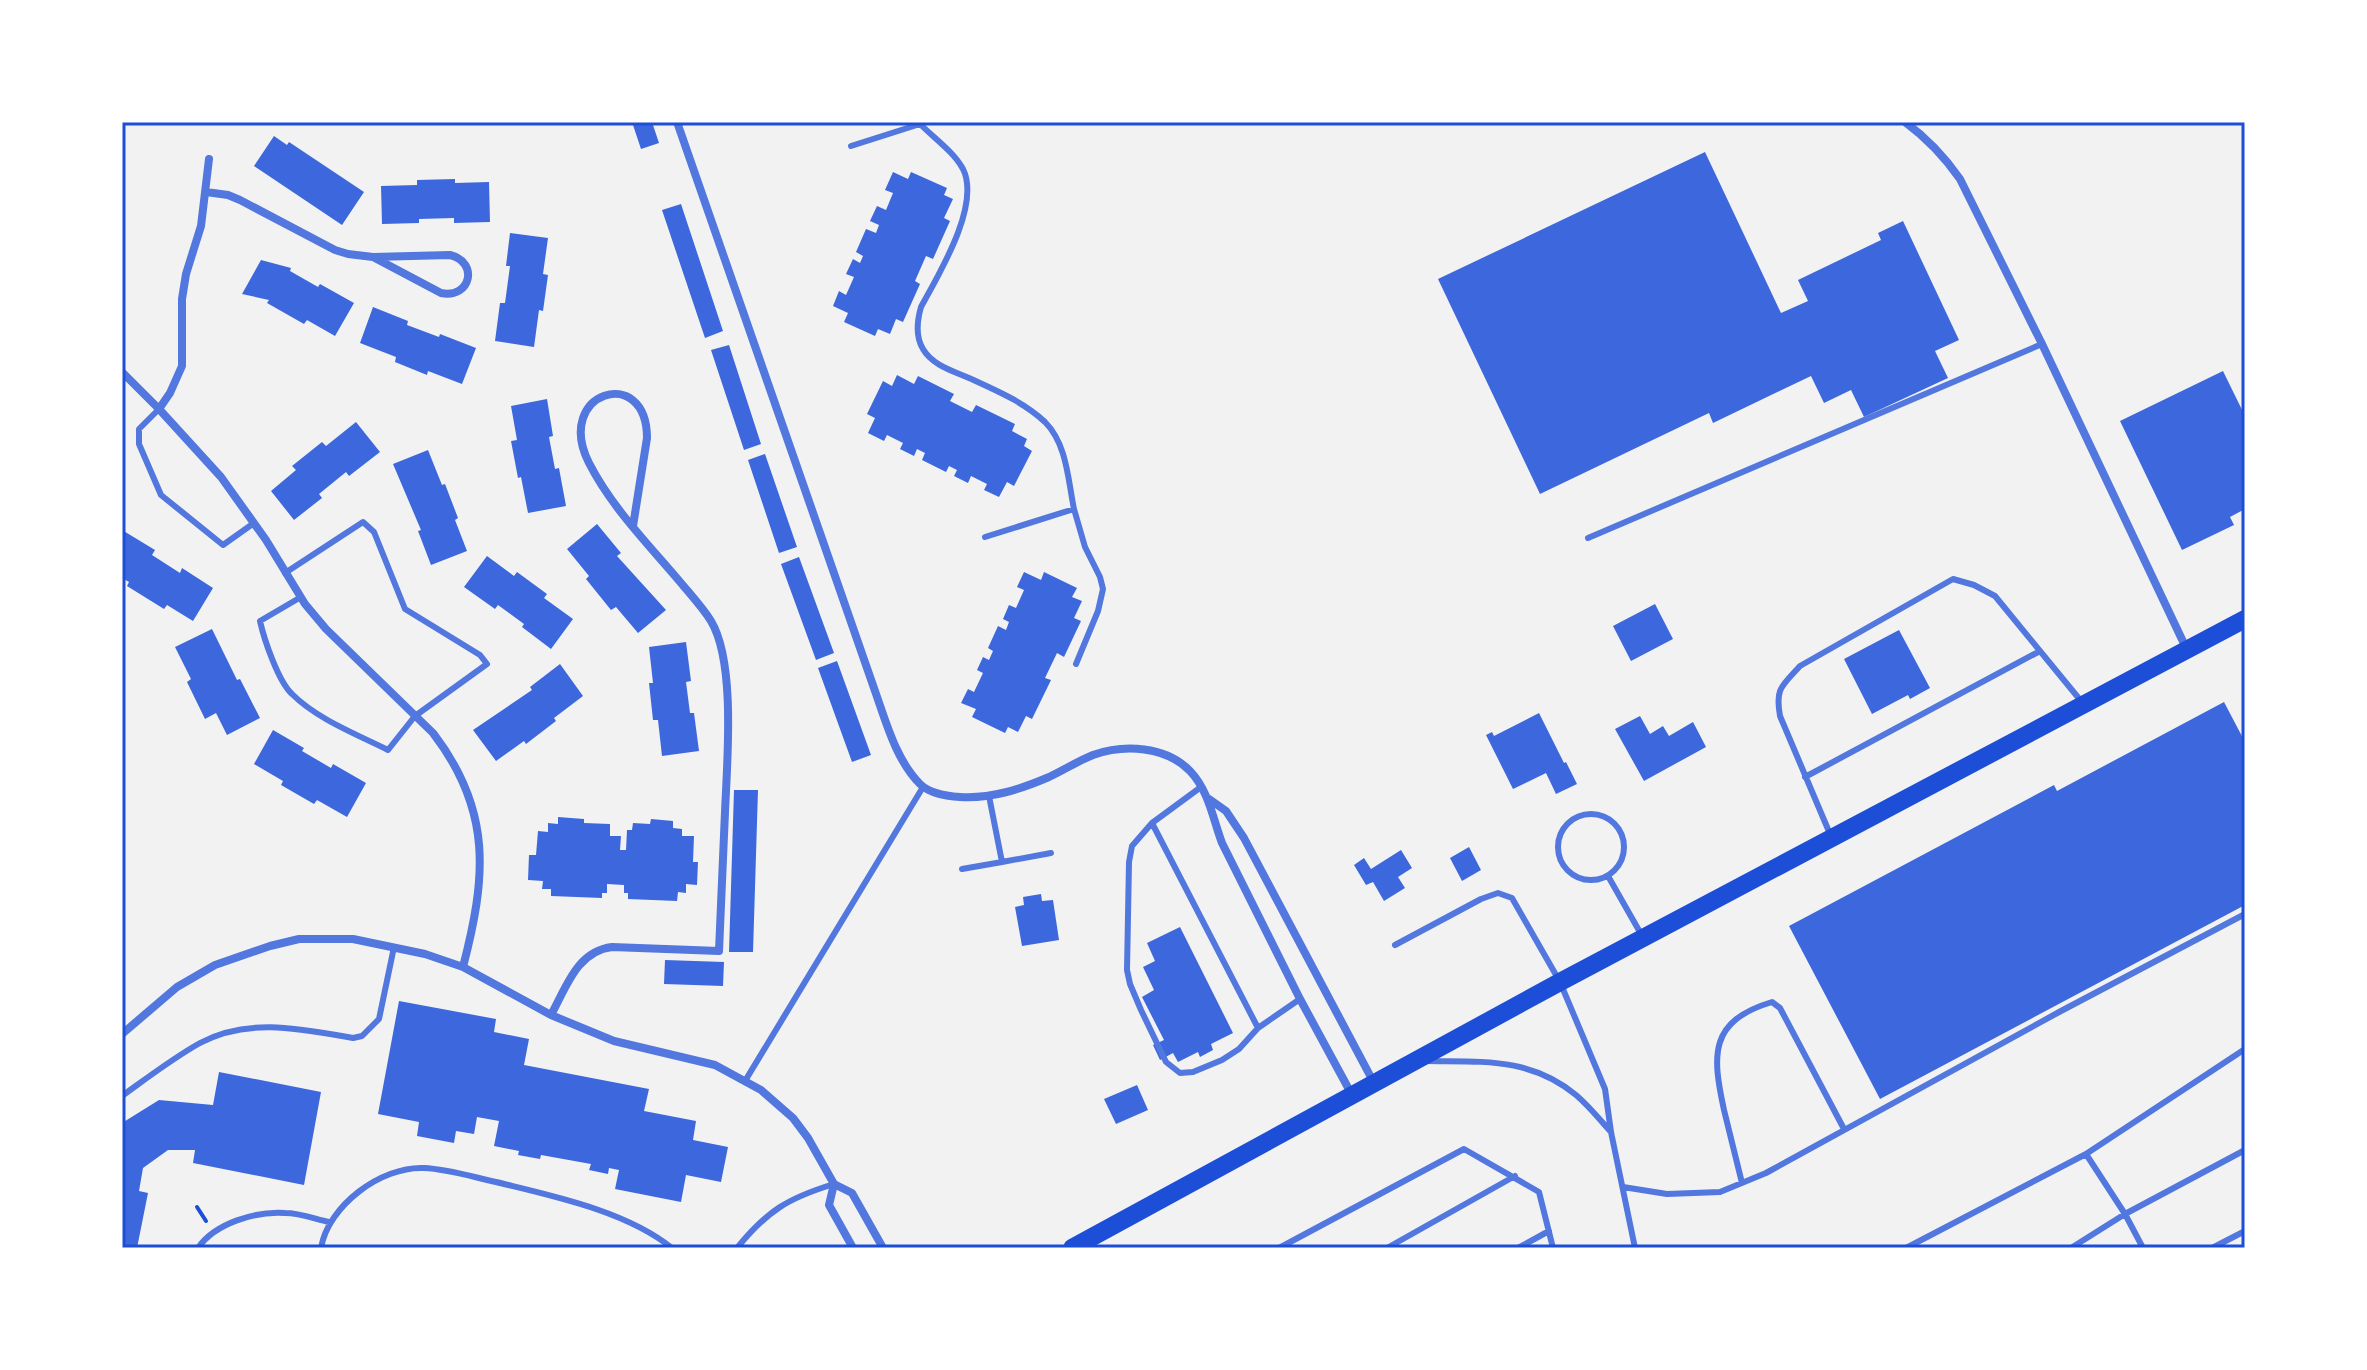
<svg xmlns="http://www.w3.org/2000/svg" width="2367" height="1370" viewBox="0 0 2367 1370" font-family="Quicksand,sans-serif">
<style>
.building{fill:#3d67dc}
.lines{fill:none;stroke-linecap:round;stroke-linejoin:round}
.path{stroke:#1d4ed8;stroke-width:4}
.service{stroke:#5277de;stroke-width:6}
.minor{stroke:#5277de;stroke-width:8}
.primary{stroke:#1d4ed8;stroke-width:18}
.neatline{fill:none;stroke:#1d4ed8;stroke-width:3}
</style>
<rect width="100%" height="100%" fill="#f2f2f2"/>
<path class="building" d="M632,122H652L659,143L641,149Z
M274,136L287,145L289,142L364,192L342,225L254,166Z
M1705,152L1781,313L1808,301L1798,280L1881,240L1878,233L1903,221L1959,340L1935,351L1948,378L1864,417L1851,390L1824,403L1811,376L1713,423L1709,413L1540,494L1438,279Z
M893,172L908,179L911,172L947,188L944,195L953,199L944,218L950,221L933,259L926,256L915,281L920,284L903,322L896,319L890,334L878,329L875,336L844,322L848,313L833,306L839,291L846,295L854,277L846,274L853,259L860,263L863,256L856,252L866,229L876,233L879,225L870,221L877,206L886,210L893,193L885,190Z
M455,179V183L489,182L490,222L454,223V218L419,219V223L382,224L381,186L417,185V180Z
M681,204L723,331L705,338L662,210Z
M510,233L548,238L543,274L548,275L543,311L539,310L534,347L495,341L500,303H505L510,266H506Z
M261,260L291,268L290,271L318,287L320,284L354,303L335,336L307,320L304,324L267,303L269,300L242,294Z
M373,307L408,321L407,325L439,337L440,334L476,348L462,384L428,371L427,375L395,362L396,357L360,343Z
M729,345L761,444L744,450L711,350Z
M2223,371L2245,416V509L2230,517L2234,525L2182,550L2120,421Z
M897,375L914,384L918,376L954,394L950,401L972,412L976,405L1015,424L1012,431L1027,439L1024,446L1032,451L1014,486L1007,482L999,497L984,490L987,484L971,476L968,483L954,476L957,470L949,466L946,472L922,460L925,453L917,449L914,456L900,449L903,443L887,435L884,441L868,433L875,418L867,414L883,381L892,386Z
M547,399L553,436L549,437L555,469L559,468L566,506L528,513L521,477L518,478L511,441L517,440L511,406Z
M356,422L380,452L349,476L346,472L319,494L322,498L294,520L271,491L296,470L292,466L322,442L326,446Z
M428,450L442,485L445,484L458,518L455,520L467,551L431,565L418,531L421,530L393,464Z
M765,454L797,547L779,553L748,460Z
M597,524L621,553L617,556L666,610L638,633L616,607L611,610L586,579L589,576L567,549Z
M122,530L155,550L152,555L180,573L182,568L213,588L193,621L167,605L164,609L127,586L129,582L122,578Z
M487,556L514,576L517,572L547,594L544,598L573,619L551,649L522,627L524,624L498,605L495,609L464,587Z
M799,557L834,653L816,660L781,564Z
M1024,572L1041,580L1044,572L1077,588L1072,597L1082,601L1074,618L1081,621L1064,657L1057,653L1045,678L1051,680L1032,719L1026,716L1018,732L1008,727L1005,733L972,717L976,709L961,703L968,689L974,692L983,673L977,670L983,657L989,660L993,651L988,648L998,626L1006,630L1009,622L1003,619L1009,605L1016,608L1024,590L1017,587Z
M1655,604L1673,639L1631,661L1613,626Z
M212,629L237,680L240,679L260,718L227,735L216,713L205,719L187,682L191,679L175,647Z
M1899,630L1930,688L1910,699L1908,695L1872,714L1844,659Z
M686,642L691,681L686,682L690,713H694L699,751L662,756L658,720H653L649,683H653L649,647Z
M837,661L871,755L852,762L818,668Z
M560,664L583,696L554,718L556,721L526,744L524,741L496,761L473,730L532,690L530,687Z
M2224,702L2245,742V905L1880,1099L1789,926L2054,785L2057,791Z
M1539,713L1564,763L1566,762L1577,784L1556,794L1546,773L1513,789L1486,735L1492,732L1494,736Z
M1640,716L1650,734L1663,726L1669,736L1693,722L1706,747L1644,781L1615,729Z
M273,730L304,748L302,751L331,768L333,764L366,783L347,817L317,800L314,804L281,785L283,781L254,764Z
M734,790H758L753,952H729Z
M558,817L584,819V823L610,824V836H621L620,850H626L627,830H632L633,823L650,824L651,819L673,821V828L682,829V836H694L693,862H698L697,885L686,884V893L678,892L677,901L628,899V893H624V885L607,884V893H602V898L551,896V889H542L543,881L528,880L529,855H536L538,831L548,832V823L558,824Z
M1469,847L1481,870L1462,881L1450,858Z
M1401,850L1412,868L1398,877L1405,888L1384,901L1373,882L1366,885L1354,865L1364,858L1371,869Z
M1041,894L1042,901L1053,900L1059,940L1022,946L1015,907L1024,905L1023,897Z
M1180,927L1233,1033L1211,1044L1213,1050L1200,1057L1198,1052L1178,1062L1173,1053L1160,1060L1153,1045L1164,1040L1142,997L1154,990L1143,967L1155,961L1147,943Z
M665,960L724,962L723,986L664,984Z
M399,1001L496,1019L494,1032L529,1039L524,1065L649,1089L644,1111L696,1121L693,1140L728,1147L721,1182L686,1175L681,1202L615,1189L619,1170L609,1168L608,1174L589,1170L591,1164L541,1155L540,1159L518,1155L519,1151L494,1146L499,1121L477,1117L474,1134L456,1131L454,1143L417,1136L419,1122L378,1114Z
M219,1072L321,1092L304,1185L193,1163L195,1150H168L143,1168L139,1191L148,1193L137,1248H122V1123L159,1100L213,1105Z
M1137,1085L1148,1110L1116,1124L1104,1099Z"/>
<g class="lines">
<path class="path" d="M197,1207L206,1221"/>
<path class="service" d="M851,146L920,124C934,138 954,152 963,169C981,205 939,274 921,307C917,321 915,336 923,349C932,365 953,371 969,378C995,390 1024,402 1045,422C1067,444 1068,480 1074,509L985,537
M159,409L139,429V444L161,495L223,545L254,523
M1074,509L1085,547L1100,577L1103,589L1098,611L1076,664
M1588,538L2042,344
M285,573L363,522L374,532L405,609L480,655L487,664L415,716L388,750C356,734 317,719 292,694C278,681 264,639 260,621L301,597
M1805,777L2040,651
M1201,787L1152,823L1258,1028
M989,796L1002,862L1051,853
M1558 847a33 33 0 1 1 66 0a33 33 0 1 1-66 0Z
M1152,823L1132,846L1129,862L1127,970L1130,984L1141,1010L1166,1062L1180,1073L1193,1072L1222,1060L1239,1049L1258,1028L1300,999
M1830,834L1780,716C1775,688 1782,686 1800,666L1953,579L1974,585L1995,596L2081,701
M962,869L1002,862
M1608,876L1641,934
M1395,945L1481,899L1498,893L1512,898L1560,982L1605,1089L1611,1132L1635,1248
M1426,1061C1482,1062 1530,1057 1576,1095C1589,1106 1600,1120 1611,1132
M745,1081L923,787
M122,1096C147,1078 173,1058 200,1043C248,1017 302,1029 353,1038L362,1036L379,1019L394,947
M2086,1154L2125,1214L2143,1248
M1742,1183C1736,1158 1730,1134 1724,1110C1712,1055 1709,1021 1772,1002L1780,1008L1844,1129
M1623,1187L1667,1194L1720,1192L1766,1173L2061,1011L2245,914
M198,1248C215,1223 256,1211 285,1213C300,1213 315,1219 329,1222
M321,1248C328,1206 381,1166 424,1168C448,1169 473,1177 496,1182C553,1196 626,1211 672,1248
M737,1248C767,1211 788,1198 834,1184
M1279,1248L1464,1149L1539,1192L1553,1248
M1387,1248L1515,1176
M1518,1248L1549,1231
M1906,1248L2086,1154L2245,1049
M2071,1248L2125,1214L2245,1150
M2212,1248L2245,1231"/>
<path class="minor" d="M677,122L875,691C886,722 896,760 920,784C930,794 947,796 960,797C991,799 1021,789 1049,777C1064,770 1078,761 1093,755C1124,744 1166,746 1190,771C1209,791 1213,819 1222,843L1300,999L1352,1095
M1905,122C1928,139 1944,156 1960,179L2042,344L2187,650
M206,192L228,195L240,200L335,250L348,254L373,257L441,293C471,299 479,262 450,255L373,257
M122,372L159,409L221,477L266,540L305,604L326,629L433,733C493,811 486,878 463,967
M159,409L170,393L182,366V299L186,274L201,226L209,159
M1209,799L1226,811L1244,838L1374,1083
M551,1015C566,988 577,951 612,947L719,951C721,905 723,858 725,812C727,762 736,663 711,621C703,608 691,595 681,583C649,545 612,508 589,463C553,392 647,363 647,438L633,526
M122,1034L177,987L215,965L270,946L299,939H353L425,954L463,967L551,1015L614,1041L715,1065L761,1090L793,1118L808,1138L834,1184L852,1193L883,1248
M834,1184L829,1205L853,1248"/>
<path class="primary" d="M1072,1248L1560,982L2245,619"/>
</g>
<rect width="2367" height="1370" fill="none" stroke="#ffffff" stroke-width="248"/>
<rect x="124" y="124" width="2119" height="1122" class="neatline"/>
</svg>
